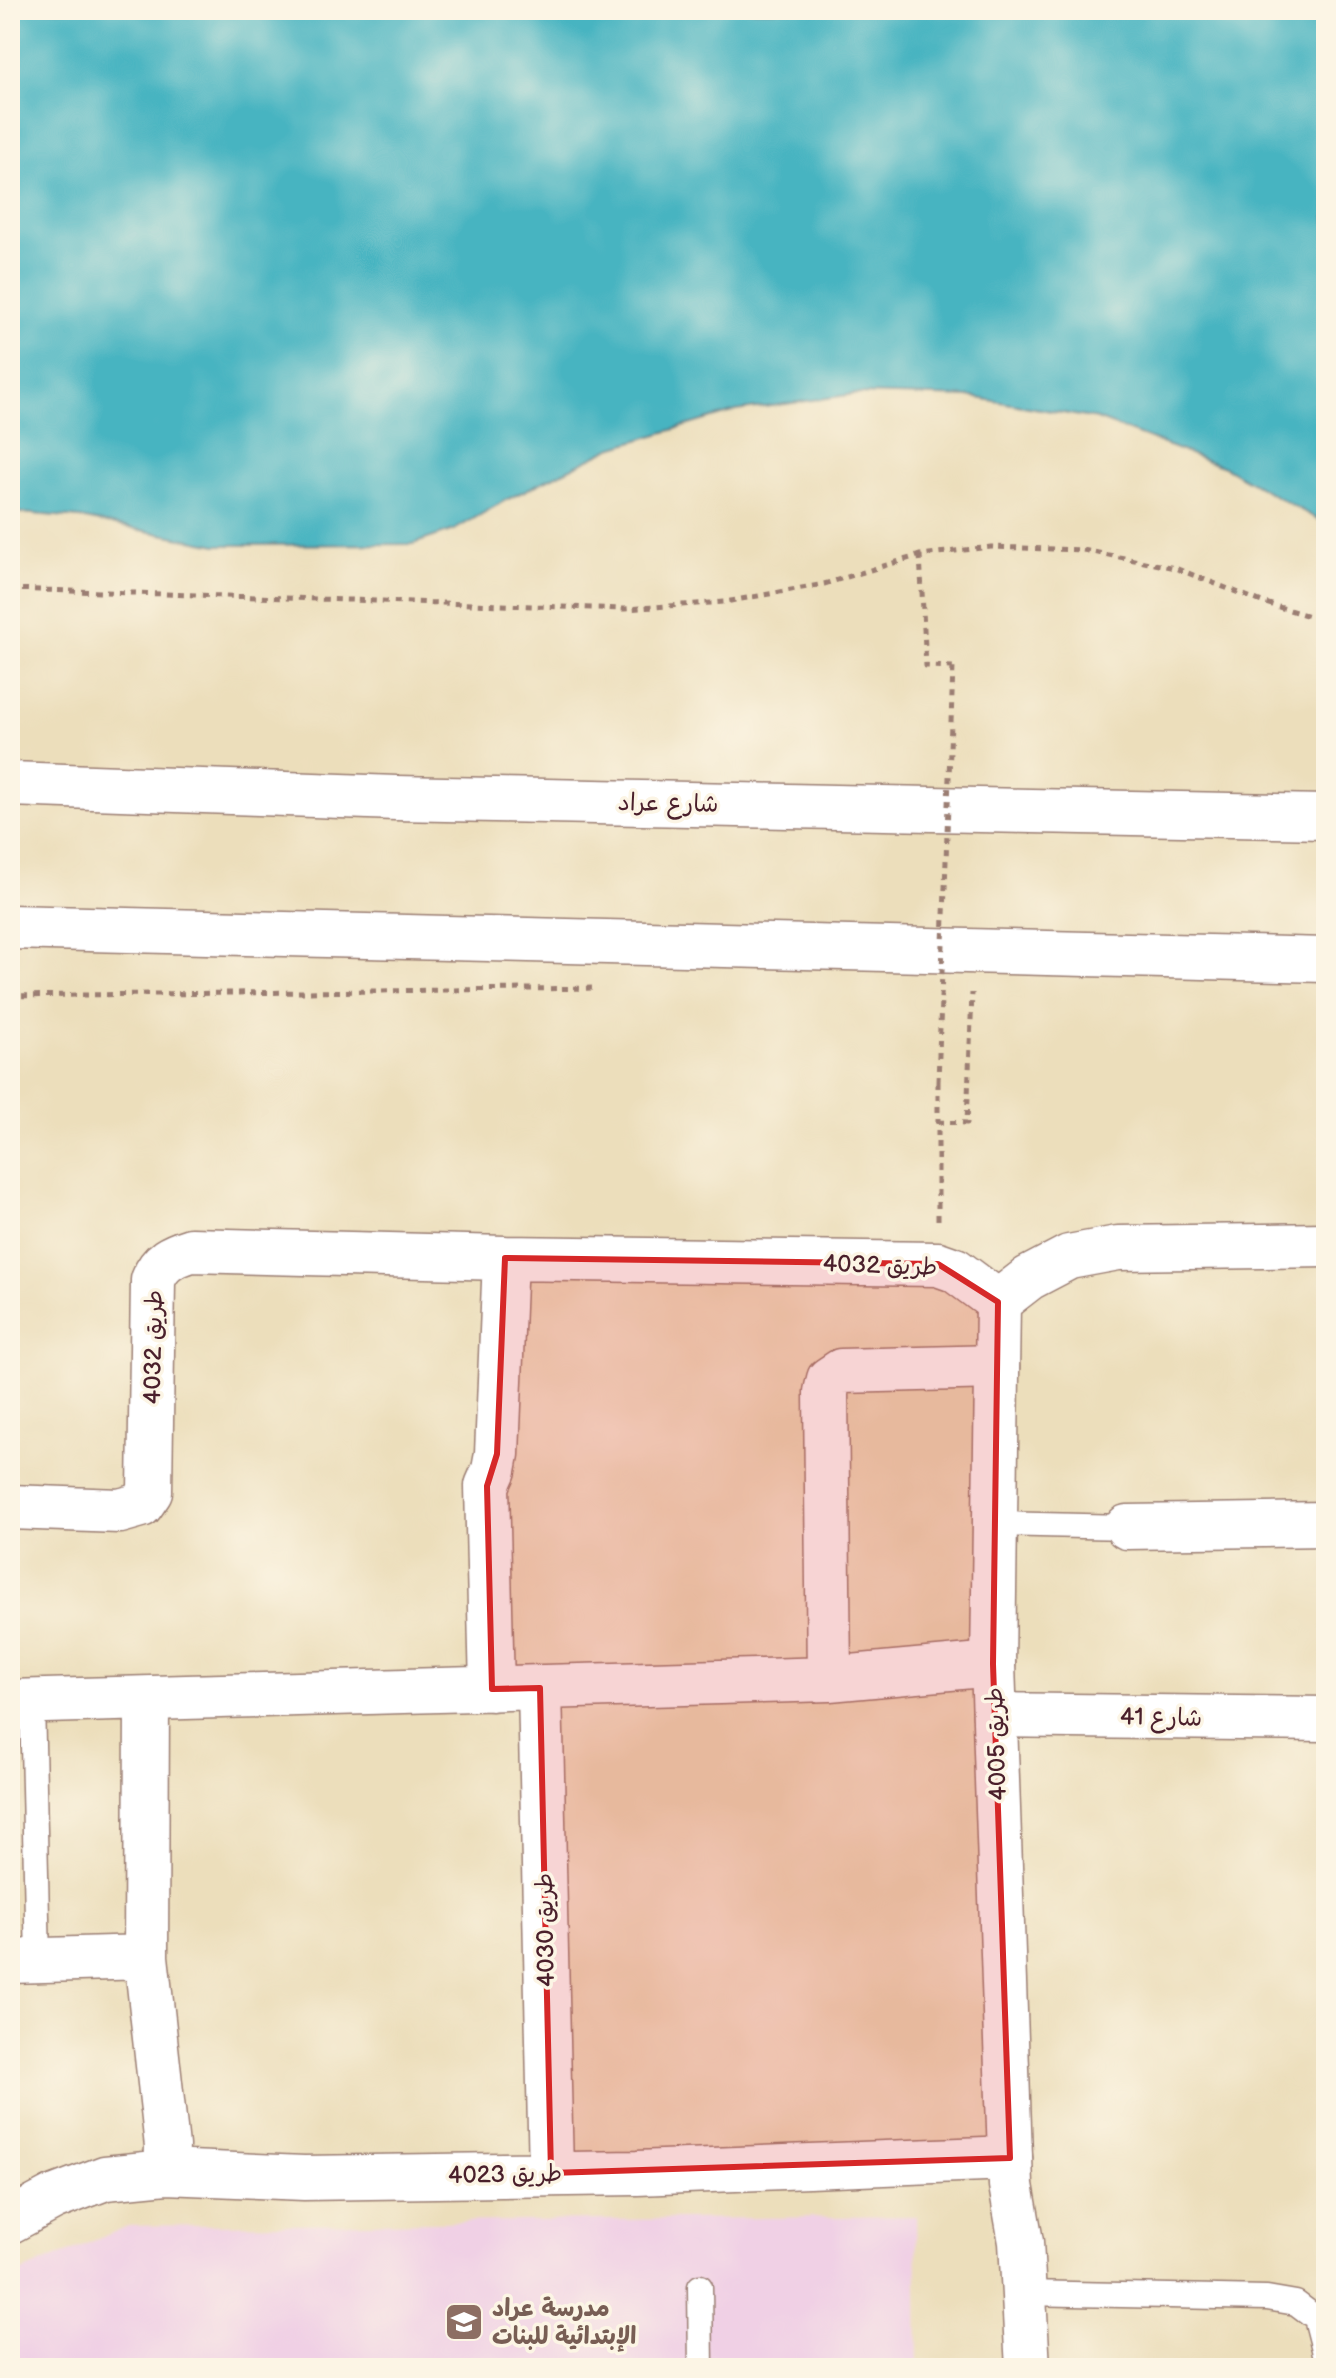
<svg xmlns="http://www.w3.org/2000/svg" width="1336" height="2378" viewBox="0 0 1336 2378" font-family="'Balsamiq Sans','Playpen Sans Arabic',sans-serif">
<style>
.built{fill:#f0d0e5}
.water{fill:#46b4c1;stroke:#486a76;stroke-width:2}
.lines{fill:none;stroke-linecap:round;stroke-linejoin:round}
.lane-casing{stroke:#9b7e73;stroke-width:27}
.street-casing{stroke:#9b7e73;stroke-width:47}
.secondary-casing{stroke:#9b7e73;stroke-width:47}
.primary-casing{stroke:#9b7e73;stroke-width:47}
.path{stroke:#9b7e73;stroke-width:5;stroke-dasharray:6 6;stroke-linecap:butt}
.lane{stroke:#fff;stroke-width:24}
.street{stroke:#fff;stroke-width:44}
.secondary{stroke:#fff;stroke-width:44}
.primary{stroke:#fff;stroke-width:44}
.path-bridge{stroke:#9b7e73;stroke-width:5;stroke-dasharray:6 6;stroke-linecap:butt}
.marked{fill:#d62828;fill-opacity:0.2;stroke:#d62828;stroke-width:6;stroke-linejoin:round}
.labels{text-anchor:middle;stroke-width:7;stroke-linejoin:round;paint-order:stroke}
.street-label{font-size:24px;fill:#4a1f2b;stroke:#fcf5e5}
.education-label{font-size:24px;font-weight:bold;fill:#785e54;stroke:#fcf5e5;text-anchor:start}
</style>
<rect width="100%" height="100%" fill="#fcf5e5"/>
<filter id="ink" filterUnits="userSpaceOnUse"><feTurbulence type="fractalNoise" baseFrequency=".0125" numOctaves="2"/><feDisplacementMap in="SourceGraphic" scale="16" xChannelSelector="R" yChannelSelector="G"/><feConvolveMatrix kernelMatrix="1 2 1 2 8 2 1 2 1" color-interpolation-filters="sRGB"/></filter>
<filter id="wash" filterUnits="userSpaceOnUse"><feTurbulence type="fractalNoise" baseFrequency=".006" numOctaves="4" result="noise"/><feDisplacementMap in="SourceGraphic" scale="32" xChannelSelector="R" yChannelSelector="G"/><feGaussianBlur stdDeviation="1.8" result="paint"/><feColorMatrix in="noise" values="0 0 0 0 0 0 0 0 0 0 0 0 0 0 0 0 0 1.4 0 .05"/><feComposite in="paint" operator="in"/></filter>
<g filter="url(#wash)">
<rect width="100%" height="100%" fill="#ecdebb"/>
<path class="built" d="M916,2216L918,2368H10V2277L128,2226Z"/>
<path class="water" d="M10,10H1326V524L1224,467L1097,419L972,397L855,394L736,411L611,448L506,500L454,530L413,544L217,545L80,518L10,512Z"/>
</g>
<g filter="url(#ink)">
<g class="lines">
<defs>
<path id="lane" d="M995,1524L1127,1527
M32,1701L38,1961
M700,2287L701,2368
M1024,2293L1267,2298L1296,2303L1316,2318L1326,2357"/>
<path id="street" d="M10,1507L120,1511L141,1505L150,1492L153,1280C160,1261 172,1256 191,1250L505,1258L938,1264L955,1270L998,1302L1029,1278L1069,1257L1118,1248L1326,1245
M1127,1527L1326,1524
M829,1679L826,1392L829,1379L841,1371L997,1367
M540,1688L551,2173
M492,1689L487,1486L494,1470L497,1454L505,1258
M147,1699L146,1957L167,2146L166,2172
M10,1702L829,1679L993,1664
M995,1715L1326,1719
M10,1961L146,1957
M10,2221L53,2198L105,2178L166,2172L304,2178L637,2173L1010,2158"/>
<path id="secondary" d="M998,1302L993,1664L1011,2185L1021,2242L1028,2368"/>
<path id="primary" d="M10,784L396,798L1326,817
M10,927L1326,960"/>
</defs>
<use href="#lane" class="lane-casing"/>
<use href="#street" class="street-casing"/>
<use href="#secondary" class="secondary-casing"/>
<use href="#primary" class="primary-casing"/>
<path class="path" d="M920,555L926,666L953,667
M10,589L625,609L725,602L824,584L920,555L991,547L1083,550L1175,568L1262,602L1326,621
M10,996L597,988
M938,1082V1223
M938,1122L967,1123L972,993"/>
<use href="#lane" class="lane"/>
<use href="#street" class="street"/>
<use href="#secondary" class="secondary"/>
<use href="#primary" class="primary"/>
<path class="path-bridge" d="M938,1082L953,667"/>
</g>
</g>
<path class="marked" d="M505,1258L938,1264L998,1302L993,1664L1010,2158L551,2173L540,1688L492,1689L487,1486L497,1454Z"/>
<defs>
<symbol id="school-square" viewBox="-11 -11 22 22"><rect x="-9" y="-9" width="18" height="18" rx="4" fill="#8d6e63" stroke="#fcf5e5"/><path d="M0-5L7-2L0 1L-7-2ZM-4 1L0 2.5L4 1V4Q0 6-4 4Z" fill="#fff"/></symbol>
</defs>
<g fill-rule="evenodd">
<use href="#school-square" x="442" y="2300" width="44" height="44"/>
</g>
<g class="labels">
<g class="street-label">
<text transform="translate(668 803) rotate(1)" y="8">شارع عراد</text>
<text transform="translate(880 1265) rotate(2)" y="8">طريق 4032</text>
<text transform="translate(153 1347) rotate(-89)" y="8">طريق 4032</text>
<text transform="translate(1161 1717) rotate(1)" y="8">شارع 41</text>
<text transform="translate(996 1744) rotate(-92)" y="8">طريق 4005</text>
<text transform="translate(545 1930) rotate(-91)" y="8">طريق 4030</text>
<text transform="translate(505 2174) rotate(-1)" y="8">طريق 4023</text>
</g>
<g class="education-label">
<text x="492" y="2316">مدرسة عراد<tspan x="492" dy="28">الإبتدائية للبنات</tspan></text>
</g>
</g>
<rect width="1336" height="2378" fill="none" stroke="#fcf5e5" stroke-width="40"/>
</svg>
